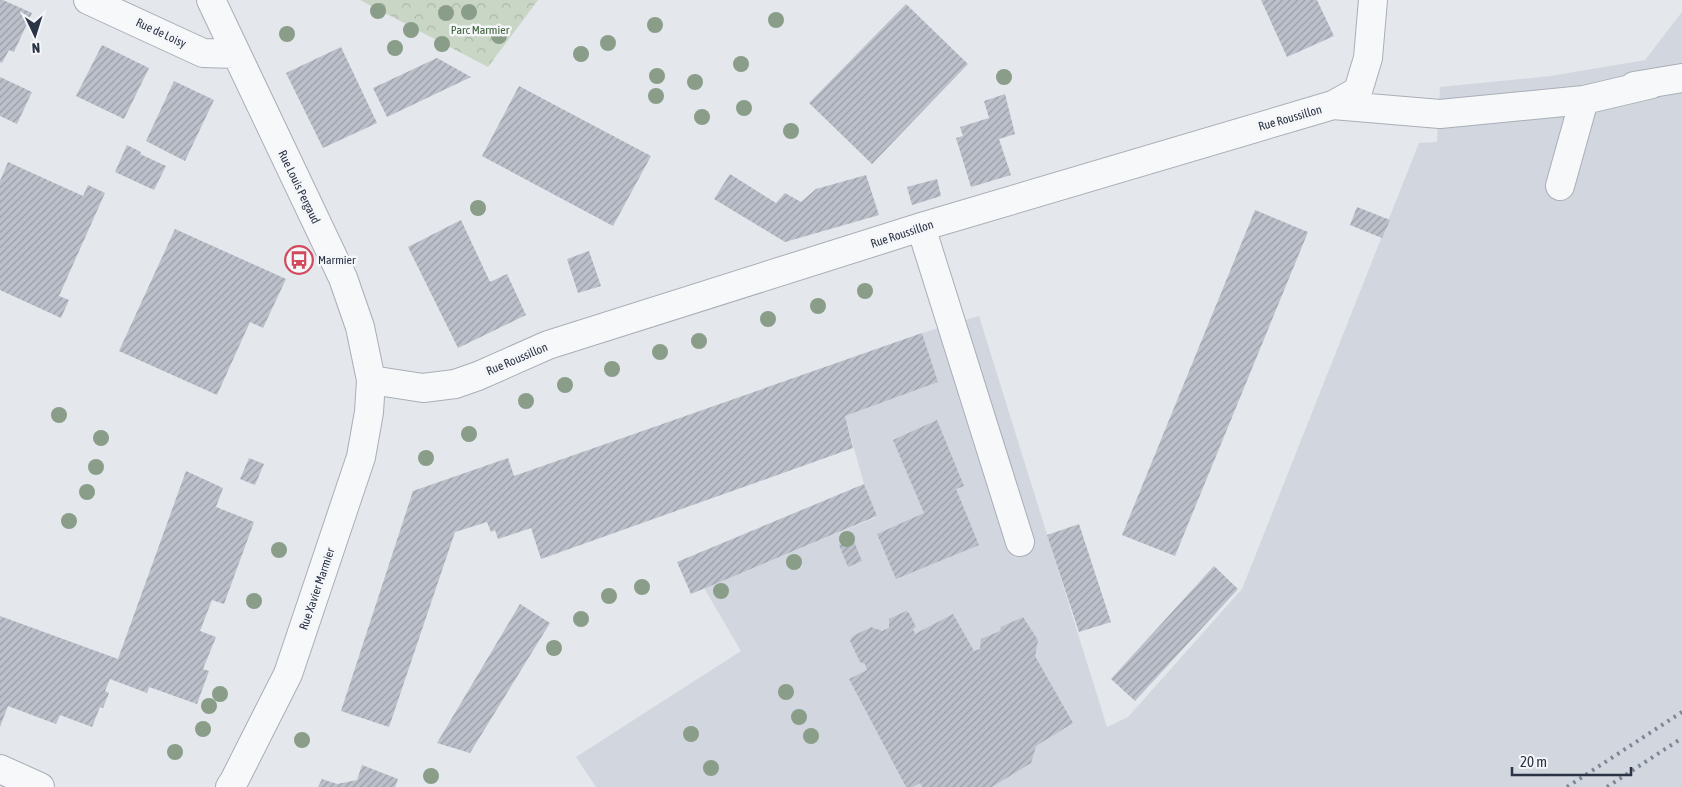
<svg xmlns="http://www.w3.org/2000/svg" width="1682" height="787" viewBox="0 0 1682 787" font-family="'Asap Condensed',sans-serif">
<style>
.built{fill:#d2d6de}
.park{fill:url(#park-crowns)}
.building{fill:url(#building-hatch)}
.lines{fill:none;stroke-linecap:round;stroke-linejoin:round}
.minor-casing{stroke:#a9aeb7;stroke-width:30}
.minor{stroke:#f7f8fa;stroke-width:28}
.rail{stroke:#7d8696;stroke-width:4;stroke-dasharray:2.5 5;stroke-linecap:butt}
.tree{fill:#899d89}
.labels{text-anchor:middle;stroke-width:5;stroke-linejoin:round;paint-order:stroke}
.park-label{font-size:12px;fill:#3f6138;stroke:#f4f6f9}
.street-label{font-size:12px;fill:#2b3445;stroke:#f4f6f9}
.poi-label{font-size:12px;fill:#2b3445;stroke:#f4f6f9;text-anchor:start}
</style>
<defs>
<pattern id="park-crowns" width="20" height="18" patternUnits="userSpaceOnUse" patternTransform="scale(1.25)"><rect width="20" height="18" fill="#c9d6c5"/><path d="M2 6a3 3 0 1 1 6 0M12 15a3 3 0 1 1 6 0" fill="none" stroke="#adb8ab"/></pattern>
<pattern id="building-hatch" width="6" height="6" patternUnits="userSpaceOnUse" patternTransform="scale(1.25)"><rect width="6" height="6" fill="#bbc0ca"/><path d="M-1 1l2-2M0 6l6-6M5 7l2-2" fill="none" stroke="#989da6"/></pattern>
</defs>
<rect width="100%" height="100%" fill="#e4e7ec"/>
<path class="built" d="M1682,12V787H596L576,757L741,651L704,588L877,517L864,484L845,416L938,382L922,333L979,316L1107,727L1128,717L1242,589L1419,143L1437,142L1440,87L1551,76L1645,60Z"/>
<path class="park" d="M360,0H538L488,67Z"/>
<path class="building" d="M0,0H3L32,13L14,52L9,50L2,63L0,62Z
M1261,0H1317L1334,36L1287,57Z
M906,4L968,64L872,164L809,103Z
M102,45L149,68L124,119L76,96Z
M341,47L377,123L323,148L286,73Z
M437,58L471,77L387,117L373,88Z
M0,77L32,92L17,124L0,116Z
M174,81L214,100L185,161L146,141Z
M519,86L651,156L613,226L482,156Z
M1005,94L1015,134L999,139L1011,175L971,187L956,138L963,136L960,127L989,118L984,101Z
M127,145L141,152L140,154L166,166L154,190L115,172Z
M8,162L83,196L88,185L105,193L59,296L69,300L61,318L0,290V181Z
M730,174L776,203L785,193L801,202L816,189L866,175L879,215L785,242L714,199Z
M937,179L941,196L912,205L907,187Z
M1357,207L1390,220L1382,238L1350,225Z
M1255,210L1308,232L1175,556L1122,535Z
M461,220L490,282L507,274L526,315L458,348L408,247Z
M175,229L286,279L263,328L250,322L217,395L119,351Z
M589,251L601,286L578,293L567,259Z
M922,333L938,382L845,416L853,448L541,559L531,528L498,539L495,530L491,532L487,522L455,532L389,727L341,711L413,491L508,458L514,476Z
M937,420L964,486L956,489L979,545L896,579L877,534L924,513L893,440Z
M249,458L264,464L255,485L240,479Z
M186,471L223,488L216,507L254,522L224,604L212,600L200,631L216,637L203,669L209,671L197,704L149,687L147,693L110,679L105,691L109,693L103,708L100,707L92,727L60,715L56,724L8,706L0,727V616L118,659Z
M864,484L877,516L691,594L677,562Z
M1079,524L1111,622L1079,632L1047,535Z
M853,539L862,561L848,567L839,545Z
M1214,566L1238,589L1135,701L1111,679Z
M520,604L550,623L470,753L437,743Z
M906,611L909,613L916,627L913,629L915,634L953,614L974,651L980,649L981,639L1000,631L1001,627L1023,617L1038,640L1035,656L1073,723L1036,746L1031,763L992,787H922L920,783L913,787H906L849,679L867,670L865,664L860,662L850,641L853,636L871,627L882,631L889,628V619Z
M362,765L398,779L395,787H318L322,779L337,784L357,780Z"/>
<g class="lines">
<defs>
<path id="minor" d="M88,0L203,53L236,54
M211,0L343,278L360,327L371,380L369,412L361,457L288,674L234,781L230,787
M1634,86L1682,78
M1333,105L1358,91L1368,58L1373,0
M1560,186L1584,100
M921,227L1020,542
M371,380L423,388L455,384L478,376L548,345L921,227L1333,105L1440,114L1584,100L1652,84
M0,769L40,787"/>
</defs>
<use href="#minor" class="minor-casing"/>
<use href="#minor" class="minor"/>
<path class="rail" d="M1567,787L1682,712
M1607,787L1682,738"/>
</g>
<g class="tree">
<circle cx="378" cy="11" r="8"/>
<circle cx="469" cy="12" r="8"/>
<circle cx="446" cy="13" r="8"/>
<circle cx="776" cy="20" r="8"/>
<circle cx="655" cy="25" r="8"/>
<circle cx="411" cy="30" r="8"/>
<circle cx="287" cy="34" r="8"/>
<circle cx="499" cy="36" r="8"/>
<circle cx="608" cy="43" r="8"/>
<circle cx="442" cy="44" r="8"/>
<circle cx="395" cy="48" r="8"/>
<circle cx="581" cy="54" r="8"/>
<circle cx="741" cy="64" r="8"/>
<circle cx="657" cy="76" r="8"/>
<circle cx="1004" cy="77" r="8"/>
<circle cx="695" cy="82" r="8"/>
<circle cx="656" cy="96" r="8"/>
<circle cx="744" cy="108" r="8"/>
<circle cx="702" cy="117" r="8"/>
<circle cx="791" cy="131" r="8"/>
<circle cx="478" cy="208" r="8"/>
<circle cx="865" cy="291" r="8"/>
<circle cx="818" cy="306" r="8"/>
<circle cx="768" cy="319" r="8"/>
<circle cx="699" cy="341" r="8"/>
<circle cx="660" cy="352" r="8"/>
<circle cx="612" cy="369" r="8"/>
<circle cx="565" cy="385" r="8"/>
<circle cx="526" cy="401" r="8"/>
<circle cx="59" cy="415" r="8"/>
<circle cx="469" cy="434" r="8"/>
<circle cx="101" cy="438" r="8"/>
<circle cx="426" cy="458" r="8"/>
<circle cx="96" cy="467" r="8"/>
<circle cx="87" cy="492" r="8"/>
<circle cx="69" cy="521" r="8"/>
<circle cx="847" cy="539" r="8"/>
<circle cx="279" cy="550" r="8"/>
<circle cx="794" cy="562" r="8"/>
<circle cx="642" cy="587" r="8"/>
<circle cx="721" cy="591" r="8"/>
<circle cx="609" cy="596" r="8"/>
<circle cx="254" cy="601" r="8"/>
<circle cx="581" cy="619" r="8"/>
<circle cx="554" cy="648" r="8"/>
<circle cx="786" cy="692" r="8"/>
<circle cx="220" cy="694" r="8"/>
<circle cx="209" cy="706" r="8"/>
<circle cx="799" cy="717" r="8"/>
<circle cx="203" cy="729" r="8"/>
<circle cx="691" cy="734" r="8"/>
<circle cx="811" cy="736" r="8"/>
<circle cx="302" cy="740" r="8"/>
<circle cx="175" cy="752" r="8"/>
<circle cx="711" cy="768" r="8"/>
<circle cx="431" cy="776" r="8"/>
</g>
<defs>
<symbol id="bus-ring" viewBox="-11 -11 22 22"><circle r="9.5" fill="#f4f6f9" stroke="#d1495b" stroke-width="1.5"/><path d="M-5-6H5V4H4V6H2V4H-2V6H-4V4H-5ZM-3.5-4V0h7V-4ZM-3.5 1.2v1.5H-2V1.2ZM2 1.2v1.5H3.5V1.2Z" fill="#d1495b"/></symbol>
</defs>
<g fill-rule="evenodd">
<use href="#bus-ring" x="283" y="244" width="32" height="32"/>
</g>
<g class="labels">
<g class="park-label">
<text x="480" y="34">Parc Marmier</text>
</g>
<g class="street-label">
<text transform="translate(161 33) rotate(25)" y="4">Rue de Loisy</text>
<text transform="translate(1290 118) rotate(-16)" y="4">Rue Roussillon</text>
<text transform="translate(299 187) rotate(64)" y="4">Rue Louis Pergaud</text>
<text transform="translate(902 234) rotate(-18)" y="4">Rue Roussillon</text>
<text transform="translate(517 359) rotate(-23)" y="4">Rue Roussillon</text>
<text transform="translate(317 589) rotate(-71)" y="4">Rue Xavier Marmier</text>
</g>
<g class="poi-label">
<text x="318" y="264">Marmier</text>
</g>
</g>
<g transform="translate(35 35) rotate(176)" stroke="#f4f6f9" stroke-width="4" paint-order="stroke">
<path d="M0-4L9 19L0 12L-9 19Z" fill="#2b3445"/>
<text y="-8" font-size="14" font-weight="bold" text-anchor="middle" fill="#2b3445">N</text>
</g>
<path d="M1512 767v8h119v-8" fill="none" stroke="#2b3445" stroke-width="2.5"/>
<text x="1520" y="767" font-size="15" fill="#2b3445" stroke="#f4f6f9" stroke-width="4" paint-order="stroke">20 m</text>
</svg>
